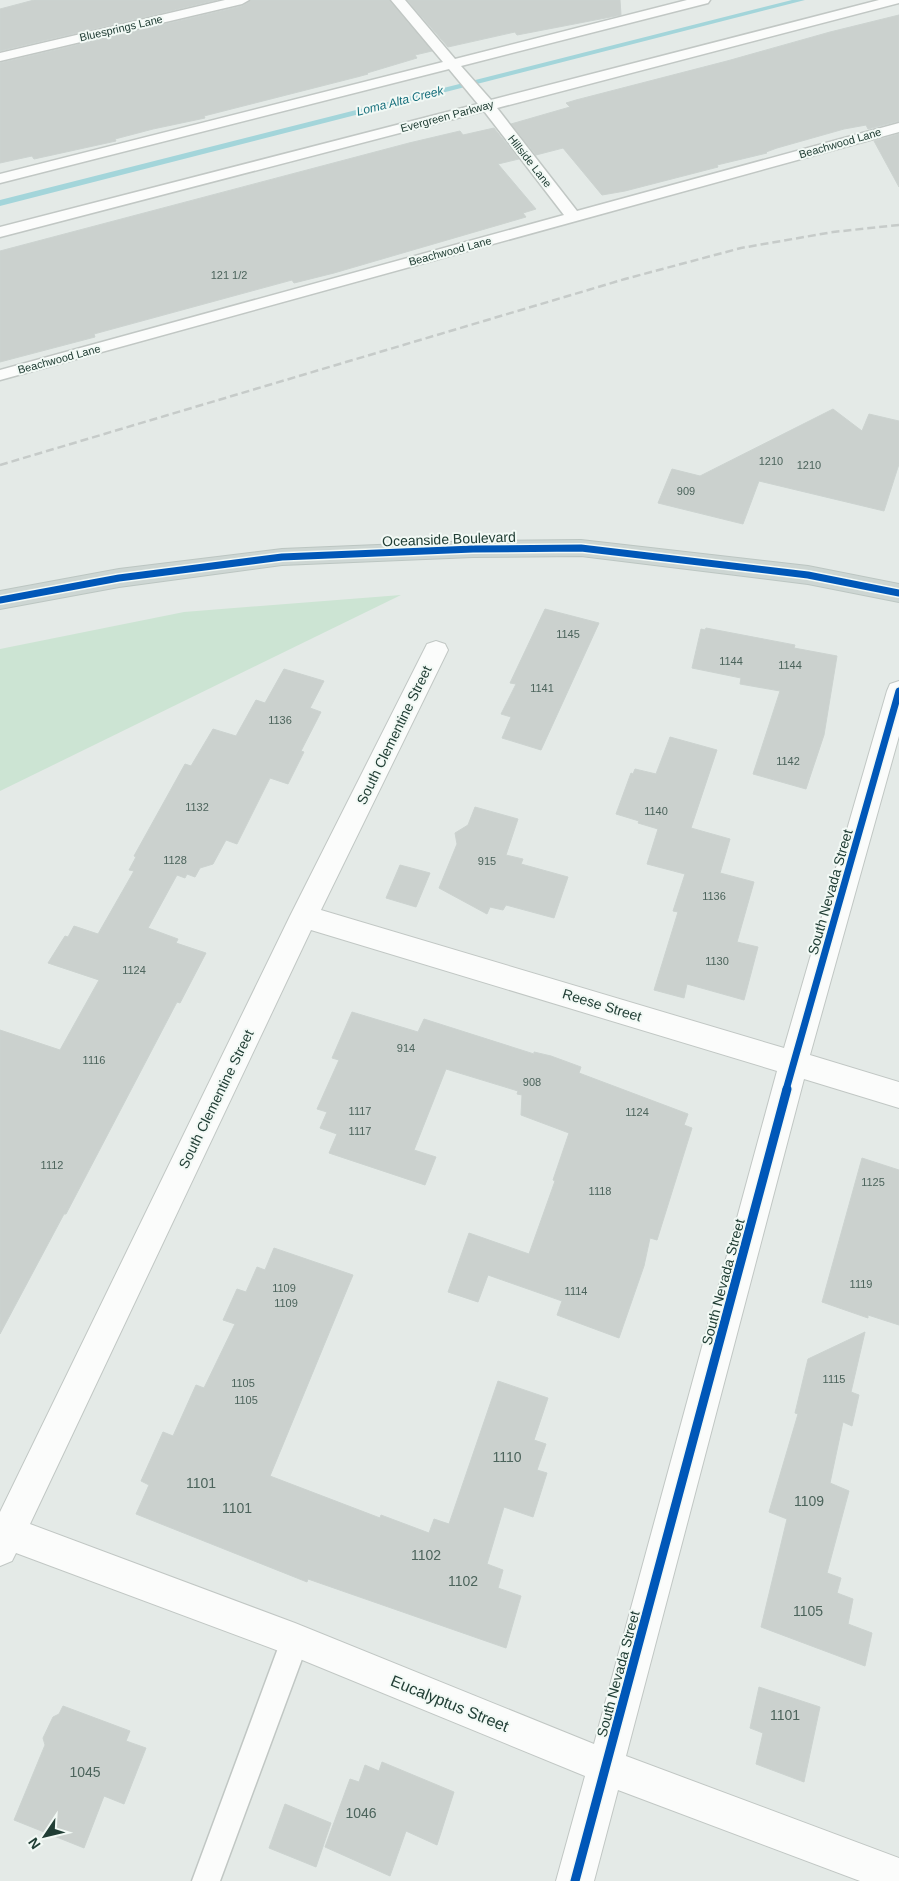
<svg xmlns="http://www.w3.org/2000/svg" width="899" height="1881" viewBox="0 0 899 1881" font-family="Arial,sans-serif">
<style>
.green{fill:#cce4d3}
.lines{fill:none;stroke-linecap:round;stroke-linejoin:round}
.stream{fill:#a3d5da;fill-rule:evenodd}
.building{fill:#cbd1ce;stroke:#ccd3d0}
.lane-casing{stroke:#c1c7c4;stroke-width:3}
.street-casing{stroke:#c1c7c4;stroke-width:2}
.primary-casing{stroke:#bcc6c2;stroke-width:2}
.lane{fill:#fbfcfb;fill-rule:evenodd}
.street{fill:#fbfcfb;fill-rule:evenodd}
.primary{fill:#cdd6d3;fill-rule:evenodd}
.rail{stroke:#c6cbc9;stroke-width:2.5;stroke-dasharray:8 4;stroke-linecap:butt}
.cycleway-far1-casing{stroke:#f2f9f5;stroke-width:10}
.cycleway-casing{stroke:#f2f9f5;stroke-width:12}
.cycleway-far1{stroke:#0057b8;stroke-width:7}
.cycleway{stroke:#0057b8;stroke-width:9}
.labels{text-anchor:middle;stroke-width:4;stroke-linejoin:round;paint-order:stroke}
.far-street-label{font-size:11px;fill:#213e35;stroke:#f2f9f5}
.number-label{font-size:11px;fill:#4c645c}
.far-water-label{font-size:12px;font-style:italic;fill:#18707d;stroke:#f2f9f5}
.street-label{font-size:14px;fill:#213e35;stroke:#f2f9f5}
.near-number-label{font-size:14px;fill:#4c645c}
.near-street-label{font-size:16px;fill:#213e35;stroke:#f2f9f5}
</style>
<rect width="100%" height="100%" fill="#e4eae7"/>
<path class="green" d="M401,595L0,791V649L184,612Z"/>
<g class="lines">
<path class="stream" d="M792,0H805L0,206V200Z"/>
</g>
<path class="building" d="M34,0H217L0,51V9Z
M251,0H389L432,51L415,55L417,58L367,73L368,74L357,77L204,116L205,118L153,129L115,139L116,141L34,159L32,156L0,163V63L242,6Z
M407,0H620L621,15L517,35L515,32L448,47Z
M899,15V121L868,129L866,125L844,129L777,148L766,152L767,153L717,165L718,167L625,191L602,195L563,148L536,155L511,124L570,107L566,103L576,100L727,61L830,32Z
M494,128L519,159L498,164L536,209L523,213L526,217L334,273L294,283L292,280L94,334L95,337L0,362V251L409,143L460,131L463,135Z
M899,134V187L874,141Z
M833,409L862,431L869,414L899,421V464L884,511L759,481L743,524L658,503L672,469L700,476Z
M545,609L599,623L541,750L502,738L511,717L501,714L516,684L510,683Z
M706,628L795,645L794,648L837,656L824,735L806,789L753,774L780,691L740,684L741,678L692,668L701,629L705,630Z
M284,669L324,681L310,708L321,712L301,751L304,752L288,784L270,778L237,844L226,840L213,864L200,868L195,877L187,874L185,878L177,875L148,928L178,939L176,943L206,953L180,1003L177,1002L66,1214H64L0,1334V1030L60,1050L99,980L48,963L65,936L68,937L74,926L98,934L134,871L129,870L136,857L134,856L185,764L191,766L213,729L236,736L256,700L265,703Z
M670,737L717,750L691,828L730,839L720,873L754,882L737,942L758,947L744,1000L687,984L684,998L654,990L678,912L673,911L685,874L647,864L658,829L638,823L639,821L616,814L631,773L633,774L635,769L656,774Z
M475,807L518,819L506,855L523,859L521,864L568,877L554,918L506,905L503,910L490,907L487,914L439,888L457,844L455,833L468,825Z
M400,865L430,873L416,907L386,898Z
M352,1012L418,1032L424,1019L534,1054V1052L551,1056L581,1067L579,1073L688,1114L684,1125L692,1128L657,1240L650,1238L644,1266L619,1338L557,1315L562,1301L488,1275L478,1302L448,1292L469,1233L529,1254L555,1181L553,1180L569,1133L521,1115L522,1095L517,1094L518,1091L446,1069L414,1150L436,1157L425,1185L329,1153L337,1134L320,1128L327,1112L317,1109L339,1060L332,1058Z
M862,1158L899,1170V1325L868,1315V1318L822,1302Z
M274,1248L353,1275L270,1476L380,1518L381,1515L429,1533L434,1519L449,1524L498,1381L548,1398L534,1440L546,1444L537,1470L547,1473L533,1517L504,1507L487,1564L503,1570L498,1588L521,1596L506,1648L308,1579L307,1582L136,1514L149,1485L141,1481L163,1432L173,1436L196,1385L204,1388L235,1324L223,1320L237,1289L246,1292L257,1267L265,1270Z
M865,1332L851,1392L859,1395L852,1426L843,1422L830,1483L849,1491L827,1573L841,1578L837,1593L853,1599L848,1624L872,1633L865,1666L761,1627L787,1519L769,1512L798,1414L795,1413L808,1359Z
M759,1687L820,1707L804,1782L756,1764L763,1733L750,1728Z
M63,1706L130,1731L126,1741L146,1748L124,1804L104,1796L84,1848L14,1820L45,1745L43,1738L53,1717L59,1714Z
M382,1762L454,1792L437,1845L406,1831L390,1876L325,1847L350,1779L359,1782L365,1765L379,1771Z
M285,1804L331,1823L316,1867L269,1848Z"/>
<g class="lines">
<defs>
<path id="lane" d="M225,0H249L242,4L0,61V53Z
M391,0H405L455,59L687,0H710L708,3L461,66L491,100L879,0H899V3L497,108L577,211L899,123V132L0,380V370L564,215L484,111L0,237V227L478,104L449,69L0,183V174L443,62Z
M295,1626L305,1630L309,1640L220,1881H192L281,1640L285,1630Z"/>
<path id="street" d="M436,641L445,644L448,650L321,910L784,1048L887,691L890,684L899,681V736L810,1055L899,1082V1108L804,1079L626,1756L899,1858V1881H860L618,1790L594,1881H556L585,1776L295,1657L16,1553L12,1561L0,1566V1512L290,916L424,650L427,644ZM311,930L777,1071L594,1744L295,1623L30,1524Z"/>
<path id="primary" d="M581,540L808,566L899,584V602L808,584L581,556L473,557L282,565L119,587L0,609V591L119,569L282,549L473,541Z"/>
</defs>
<use href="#lane" class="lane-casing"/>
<use href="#street" class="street-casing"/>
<use href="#primary" class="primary-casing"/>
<use href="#lane" class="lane"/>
<use href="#street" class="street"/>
<use href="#primary" class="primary"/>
<path class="rail" d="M0,465L625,279L741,248L833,232L899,225"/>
<defs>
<path id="cycleway-far1" d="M0,600L119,578L282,557L473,549L581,548L808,575L899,593
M786,1090L899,691"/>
<path id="cycleway" d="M575,1881L787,1089"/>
</defs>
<use href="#cycleway-far1" class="cycleway-far1-casing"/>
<use href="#cycleway" class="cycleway-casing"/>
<use href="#cycleway-far1" class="cycleway-far1"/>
<use href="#cycleway" class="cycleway"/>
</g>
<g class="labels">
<g class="far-street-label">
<text transform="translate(121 28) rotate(-13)" y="4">Bluesprings Lane</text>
<text transform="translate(447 116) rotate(-15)" y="4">Evergreen Parkway</text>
<text transform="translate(840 143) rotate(-16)" y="4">Beachwood Lane</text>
<text transform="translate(530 161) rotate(52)" y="4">Hillside Lane</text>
<text transform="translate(450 251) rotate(-15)" y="4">Beachwood Lane</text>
<text transform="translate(59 359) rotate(-15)" y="4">Beachwood Lane</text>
</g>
<g class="number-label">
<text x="229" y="279">121 1/2</text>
<text x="771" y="465">1210</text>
<text x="809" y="469">1210</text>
<text x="686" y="495">909</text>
<text x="568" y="638">1145</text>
<text x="731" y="665">1144</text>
<text x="790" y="669">1144</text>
<text x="542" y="692">1141</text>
<text x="280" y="724">1136</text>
<text x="788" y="765">1142</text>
<text x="197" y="811">1132</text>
<text x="656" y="815">1140</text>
<text x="175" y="864">1128</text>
<text x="487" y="865">915</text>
<text x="714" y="900">1136</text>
<text x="717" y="965">1130</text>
<text x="134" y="974">1124</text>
<text x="406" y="1052">914</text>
<text x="94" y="1064">1116</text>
<text x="532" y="1086">908</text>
<text x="360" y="1115">1117</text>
<text x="637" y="1116">1124</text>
<text x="360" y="1135">1117</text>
<text x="52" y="1169">1112</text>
<text x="873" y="1186">1125</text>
<text x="600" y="1195">1118</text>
<text x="861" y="1288">1119</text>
<text x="284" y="1292">1109</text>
<text x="576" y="1295">1114</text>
<text x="286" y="1307">1109</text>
<text x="834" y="1383">1115</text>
<text x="243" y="1387">1105</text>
<text x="246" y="1404">1105</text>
</g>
<g class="far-water-label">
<text transform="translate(400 101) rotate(-14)" y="4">Loma Alta Creek</text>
</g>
<g class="street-label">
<text transform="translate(449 539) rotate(-2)" y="5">Oceanside Boulevard</text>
<text transform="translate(394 735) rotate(-64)" y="5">South Clementine Street</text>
<text transform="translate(830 892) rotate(-74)" y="5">South Nevada Street</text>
<text transform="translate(602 1005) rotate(17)" y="5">Reese Street</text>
<text transform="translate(216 1099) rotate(-64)" y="5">South Clementine Street</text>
<text transform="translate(723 1282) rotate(-75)" y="5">South Nevada Street</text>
<text transform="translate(618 1674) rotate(-75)" y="5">South Nevada Street</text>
</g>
<g class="near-number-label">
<text x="507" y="1462">1110</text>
<text x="201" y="1488">1101</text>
<text x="809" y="1506">1109</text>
<text x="237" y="1513">1101</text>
<text x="426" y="1560">1102</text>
<text x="463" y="1586">1102</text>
<text x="808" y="1616">1105</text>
<text x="785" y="1720">1101</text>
<text x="85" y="1777">1045</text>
<text x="361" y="1818">1046</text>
</g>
<g class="near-street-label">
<text transform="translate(450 1703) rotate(22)" y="6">Eucalyptus Street</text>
</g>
</g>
<g transform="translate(45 1836) rotate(235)" stroke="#f2f9f5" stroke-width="4" paint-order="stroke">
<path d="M0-4L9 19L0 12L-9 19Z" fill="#213e35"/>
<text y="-8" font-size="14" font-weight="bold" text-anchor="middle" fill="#213e35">N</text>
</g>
</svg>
